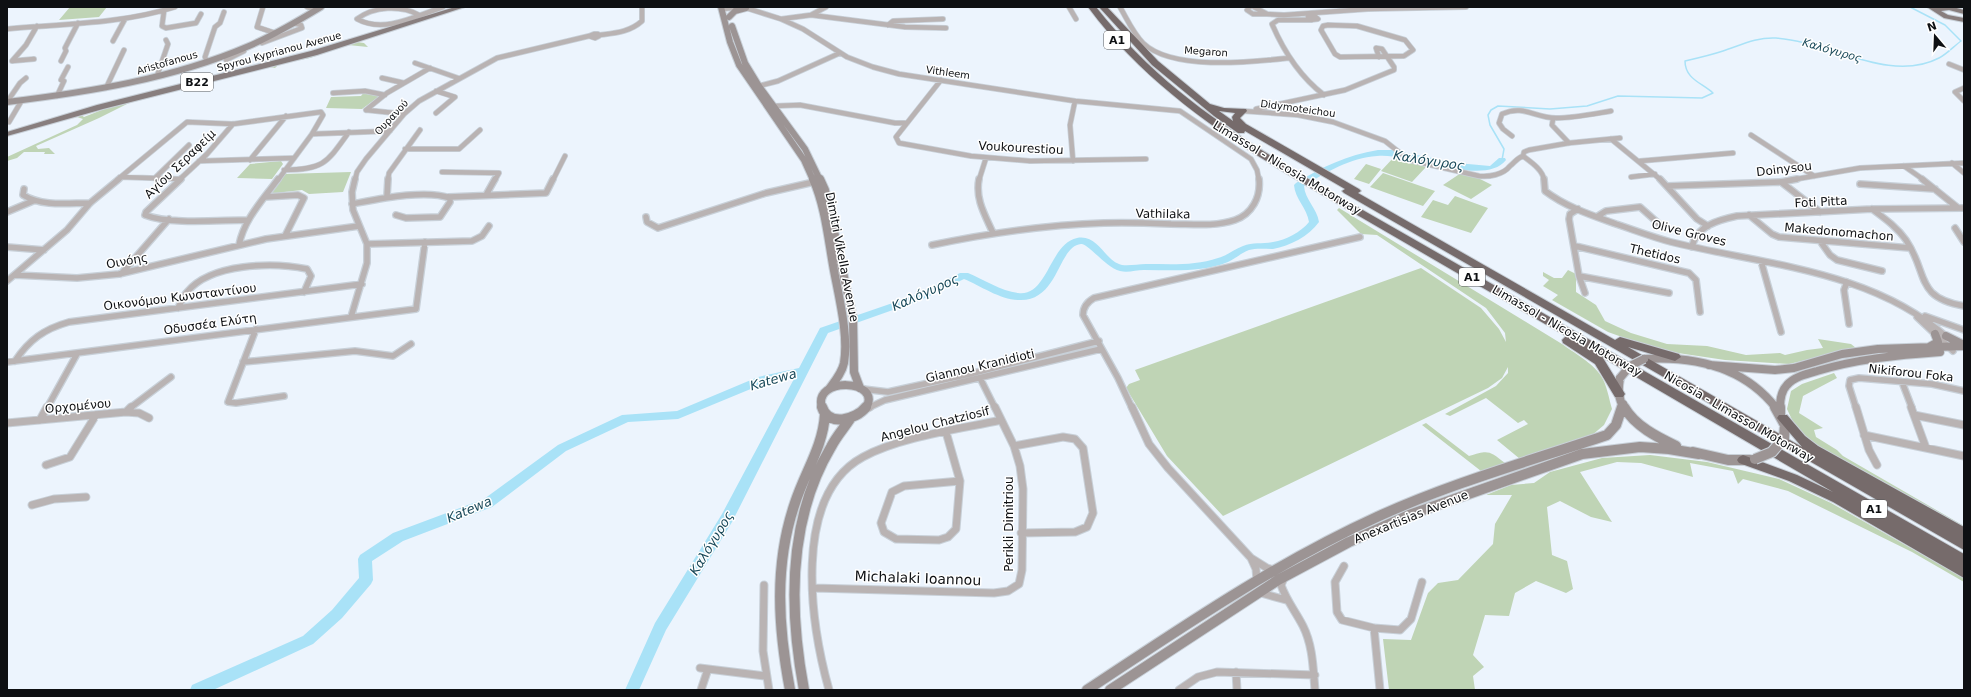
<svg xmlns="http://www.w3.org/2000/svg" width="1971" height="697" viewBox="0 0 1971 697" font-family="'DejaVu Sans',sans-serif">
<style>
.green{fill:#bfd4b5}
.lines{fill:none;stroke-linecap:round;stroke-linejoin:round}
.stream{stroke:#a9e2f7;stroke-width:1.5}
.river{fill:#a9e2f7;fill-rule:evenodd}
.street-far2-casing{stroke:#c8d0d8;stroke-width:6}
.street-far1-casing{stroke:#c8d0d8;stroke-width:8}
.street-casing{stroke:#c8d0d8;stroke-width:9}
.secondary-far2-casing{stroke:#c8d0d8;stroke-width:8}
.secondary-far1-casing{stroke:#c8d0d8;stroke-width:10}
.secondary-casing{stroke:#c8d0d8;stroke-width:12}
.primary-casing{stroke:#c8d0d8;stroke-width:2}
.highway-casing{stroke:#c8d0d8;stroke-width:2}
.street-far2{stroke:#b9b3b3;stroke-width:4.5}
.street-far1{stroke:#b9b3b3;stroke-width:5.5}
.street{stroke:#b9b3b3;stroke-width:7}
.secondary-far2{stroke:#9c9494;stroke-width:6}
.secondary-far1{stroke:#9c9494;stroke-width:8}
.secondary{stroke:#9c9494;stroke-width:10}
.primary{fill:#887e7e;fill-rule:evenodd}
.highway{fill:#766b6b;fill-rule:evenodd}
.secondary-bridge-far1-casing{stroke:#c8d0d8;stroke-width:10;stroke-linecap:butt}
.secondary-bridge-casing{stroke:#c8d0d8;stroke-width:12;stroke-linecap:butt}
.secondary-bridge-far1{stroke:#9c9494;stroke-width:8}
.secondary-bridge{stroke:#9c9494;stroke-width:10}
.labels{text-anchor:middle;stroke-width:3;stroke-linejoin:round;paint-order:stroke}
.far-street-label{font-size:10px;fill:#0e1013;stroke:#fff}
.shield{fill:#fff;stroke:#56585a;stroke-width:1}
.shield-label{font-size:11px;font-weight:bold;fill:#0e1013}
.far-water-label{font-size:11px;font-style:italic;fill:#194959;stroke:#fff}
.street-label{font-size:12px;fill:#0e1013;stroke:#fff}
.water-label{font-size:13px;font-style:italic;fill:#194959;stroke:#fff}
.near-street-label{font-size:14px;fill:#0e1013;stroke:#fff}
</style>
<rect width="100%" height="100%" fill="#ecf4fd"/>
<path class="green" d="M70,7H107L99,17L59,20Z
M357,42L364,43L368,47L348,45L310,58L279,64L275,68L270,67L129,103L99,118L36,146L38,149L49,148L55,154H44L45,152H24L17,158L7,161V157L77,125L83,119L77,117L60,120L80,114L84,117L117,104Z
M365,91L381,95L362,109L326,108L331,97L361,96Z
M1395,156L1426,167L1412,182L1381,171Z
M281,161L283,164L272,179L237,178L250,164Z
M1366,164L1381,169L1369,184L1354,179Z
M1464,171L1492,185L1471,199L1443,185Z
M351,172L343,192L309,194L302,190L284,192L276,195L269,194L284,174Z
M1383,173L1435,191L1423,206L1370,187Z
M1455,196L1488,208L1471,233L1421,217L1433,200L1448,205Z
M1339,208L1562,344C1573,352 1594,364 1601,376C1607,385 1609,399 1612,409L1604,425L1591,436L1520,459L1497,440L1528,424L1524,420L1518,423L1486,398L1450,416L1445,414L1496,386L1508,373V367L1502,378L1488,388L1223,516L1167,456L1126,388L1129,384L1140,380L1135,370L1421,268L1481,308L1499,329L1506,342L1505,333L1486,308L1377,235L1361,234L1337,210Z
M1568,270L1576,274V292L1596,305L1605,321L1631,333L1667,344L1707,346L1746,355L1780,353L1785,355L1807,350L1823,348L1818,339L1851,344L1856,348L1789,364L1725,360L1678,353L1647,346L1608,332L1552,300L1558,295L1543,286L1549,280L1543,276V272L1554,278H1562Z
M1834,373L1837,378L1803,396L1799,413L1823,428L1814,430L1816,437L1837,450L1843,456L1964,526V530L1811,444L1794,424L1787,409L1791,391L1802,384Z
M1426,423L1469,456C1488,450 1489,450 1505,463L1481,471L1422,425Z
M1650,455L1707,462L1779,479L1831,503L1964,578V582L1912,552L1788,491L1743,479L1738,484L1733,471L1690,463L1693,477L1641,463L1617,462L1580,472L1612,522L1591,517L1560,501L1547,507L1552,555L1567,561L1573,589L1566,593L1536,581L1515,593L1509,616L1485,615L1473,655L1484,667L1473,676L1475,690H1389L1383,639L1411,640L1428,593L1438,583L1458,580L1493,544L1495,524L1512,495H1486L1511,485L1534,483L1550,472L1602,458Z"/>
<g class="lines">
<path class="stream" d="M1502,160L1504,149L1490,125L1488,115L1491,110L1498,106L1550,109L1587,106L1618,96L1702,98L1713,93C1702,83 1685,79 1685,61C1698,58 1711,55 1723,51C1741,45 1757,37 1776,38C1828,41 1889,84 1939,58C1947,54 1954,46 1961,41L1945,25L1910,7"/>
<path class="river" d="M1378,150H1392L1457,163L1490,166L1499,158H1505L1506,160C1484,188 1410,152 1377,156C1350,158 1326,172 1304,186C1305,200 1317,208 1319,222C1309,236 1290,246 1273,249C1265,249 1256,248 1249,250C1241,253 1235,259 1228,262C1200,273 1173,270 1144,270C1136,270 1128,273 1120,271C1105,267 1088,243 1081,244C1058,246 1059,300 1021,300C1002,301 981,286 964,279L921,300L828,333L732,522L666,630L639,690H625L655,623L722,514L795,377L765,383L678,419L628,422L566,451L492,507L403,541L372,561L373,580L371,584L342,618L313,644L213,690H190L192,685L303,636L332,610L359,578L358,559L360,555L393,533L484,499L558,445L622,415L677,411L758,377L799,368L820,328L913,296L960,273H968C983,279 1001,291 1018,293C1048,297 1049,244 1077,238C1099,234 1104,261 1122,265C1130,266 1138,264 1146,264C1171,264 1195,266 1218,258C1227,256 1234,249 1243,246C1253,242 1263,244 1273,242C1286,240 1301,232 1309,222C1307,208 1295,199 1294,185L1296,183C1322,167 1347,155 1378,150Z"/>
<defs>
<path id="street-far2" d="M263,7L257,27L275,33
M307,7L315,10
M1069,7L1076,19
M1120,7C1127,19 1133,33 1143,43C1172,71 1251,62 1289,58
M1250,7L1247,10L1253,14H1267L1254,7
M722,9L743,7L781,19L803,29L847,57L873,67L899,74L1075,101L1180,111L1251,159L1257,170L1259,180
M164,11L162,26L166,28L196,23L201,14
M1267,14L1284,15L1368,9L1466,7
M419,15C401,5 374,6 357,19C384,34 416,16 443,7
M811,15L826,7
M1310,16H1315L1318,19L1310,20L1308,17Z
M781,19L811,15L905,27L946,28
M1312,20H1278L1272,24C1284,52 1299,76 1324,95
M888,25L893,21L943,19
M1328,25L1357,26L1405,40L1413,50L1404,56L1340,57L1335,54L1321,30L1323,26Z
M7,29C63,24 121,24 175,7
M594,34H598L599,36L595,38L589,36Z
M600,35C615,33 630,32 642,21V7
M113,41L125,19
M262,43L302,28L301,25L294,23
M34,59L12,61L26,45L37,26
M226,60L244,51
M61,61L66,51L65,48L78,23
M207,62L205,57L215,27L220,23L224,12
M415,63L458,78
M1949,64L1964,70
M157,76L168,44L166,40
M382,78L404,83
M941,80L896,137L899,143L971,156L1030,161L1146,159
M759,86L778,81L840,53
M106,88L124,50
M1964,88L1955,92L1964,101
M436,91L455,97L436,113
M333,93L365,91L385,95
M57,96L64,81L61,80L68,67
M7,102L20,83L26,78
M774,106L800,105L895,123H907
M1256,109L1345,90L1394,70V67L1382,49L1376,48L1379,57
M366,110L387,93L430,68
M366,110L404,114
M1243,111L1298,115L1333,122L1385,141L1409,160L1479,176C1489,177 1503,175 1510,166C1515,162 1517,158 1523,156
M1553,119L1552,125L1569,143
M9,122L22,100
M312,134L390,131
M1751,135L1814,176
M1512,136L1503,129L1499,123L1502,114C1524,104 1534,118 1556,118C1574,118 1593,114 1611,111
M1611,139L1661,180
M405,149H459L480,130
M1523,156C1531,162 1543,170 1544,180
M1523,156L1524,152L1529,150L1569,143L1620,138
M250,160L286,116
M199,161L293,158
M1073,161L1070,125L1075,101
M1640,161L1733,153
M1952,163L1964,173
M1904,166L1924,180
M284,170C324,169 326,164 349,132
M442,172L499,173L495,180
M120,177L180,179
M156,177L189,145
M1631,177L1655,174
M117,180L187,122L233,124L321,112L323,115L312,134L278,180
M179,180L207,154L233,124
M355,180L357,172L366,159L404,114L419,101L497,58L589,36
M388,180L389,173L420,130
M553,180L565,156
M979,180L986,158
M1791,180L1860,168L1964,163"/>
<path id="street-far1" d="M181,179L146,212L145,215C170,225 220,220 248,220
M979,179C975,199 985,215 993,233
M1544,179L1545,191C1566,207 1591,215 1616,224C1634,230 1652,237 1671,242C1765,265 1872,270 1948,338
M1660,179L1697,219L1708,226
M1922,179L1957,207
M1781,182L1820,212
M1860,184L1935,189
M1667,186L1781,182L1797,179
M24,189L23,195C43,207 68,203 90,203
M486,195L495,179
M387,196L388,179
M265,197L298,195L304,198L285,236
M449,197L546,193L553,179
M352,204C379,199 425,189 450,198V202L440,217L406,218L396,215
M1578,209L1570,214L1569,219L1579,276L1585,293
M1872,209C1884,218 1897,227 1906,240C1929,274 1914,297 1964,306
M7,212L33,201
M1749,215L1772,234L1779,237L1910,248
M1598,216L1606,211L1640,207L1658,223
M646,217L647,222L658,228L766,193L814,182
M1955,228L1964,242
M1820,241L1830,255L1837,260L1882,271
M367,244L472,241L482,236L489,226
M239,245C244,219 263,200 278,179
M932,245C989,233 1046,225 1104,223C1126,222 1149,223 1171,224C1192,224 1214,227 1235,220C1252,214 1261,197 1259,179
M1575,246L1689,273L1696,280L1700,312
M7,247L44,250
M1692,247C1696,226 1718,220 1737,216L1872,209L1964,208
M1761,261L1781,332
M121,274L169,219
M15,275L77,278L119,274L266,239L359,226
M1579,276L1669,293
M7,281L67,230L90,203L119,179
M1847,282L1844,290L1849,324
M178,308C181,303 183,296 187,292C211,263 273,262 307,269L311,276L304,292
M1925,316L1964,330
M351,317L367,263V244L353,210L352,192L355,179
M1917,317L1953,351
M256,329L228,402L236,403L284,396
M15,361C29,340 44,329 69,322L362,284
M7,362L416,309L425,242
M243,362L355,351L393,356L411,344
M980,378L995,408
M1902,382L1912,408
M863,389L888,392L970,374L1099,341
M47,408L77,354
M130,408L171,377
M868,408L885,400L1101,349
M1132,408L1118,378L1083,315C1083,307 1087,302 1094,298L1360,237
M1856,408L1849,386L1850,380L1859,378L1932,384L1964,391"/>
<path id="street" d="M1132,407L1149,444L1168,468L1251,558L1267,568L1274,570
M1856,407L1869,450L1877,465
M1911,407L1926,448
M866,409L870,407
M126,412L131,407
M1914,415L1964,425
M40,420L47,407
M7,423L126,412L139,413L149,418
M946,432L960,481
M1864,435L1964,456
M1014,446L1063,437L1075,439L1083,448L1093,513L1087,527L1075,532L1021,533
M46,465L70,457L96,415
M960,481L956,529L948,537L939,540L896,539L884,532L881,523L892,492L904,486Z
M32,505L54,499L86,497
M1251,558L1256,569L1257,581
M1344,566L1335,582L1337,612L1342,620L1374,628L1400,630L1411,619L1422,582
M1284,578L1281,585C1286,600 1296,612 1303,626C1313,646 1313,668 1315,690
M764,585L763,651L769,690
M814,588L994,593L1008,591L1019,584L1022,570L1023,489L1020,466L1014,446L995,407
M1261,593L1286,600
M1374,628L1380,690
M700,668L765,676
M1236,672L1237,690
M701,690L708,669
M829,690C811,625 791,496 863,457C899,437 960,429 1001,420
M1179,690L1198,677L1217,672L1315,675"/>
<path id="secondary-far2" d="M721,7L730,42L739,65L804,160L813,180
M729,17L735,11L746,8
M732,26L745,63L759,86L805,149L820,180
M7,102C89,92 172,79 249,46C274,35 298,21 321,7"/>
<path id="secondary-far1" d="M813,179C825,206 828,237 833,265C838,294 849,334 844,363C842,373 835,381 829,389
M820,179L825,190L853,318L854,372L860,388
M1946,336L1962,344
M1929,347L1938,342L1935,334
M1644,359C1694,356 1744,367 1776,408
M1709,365L1775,370L1794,368L1842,354L1878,349L1964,346
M1620,378C1618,390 1618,398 1624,408
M822,408C812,376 883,379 866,408
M1622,408L1623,404
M1780,408C1780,400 1781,391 1787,385C1794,377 1806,374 1817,371C1857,359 1898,355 1940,352"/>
<path id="secondary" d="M822,407C828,427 856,420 866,407
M1624,407C1635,426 1657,437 1676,446
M1775,407L1785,425L1784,438
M1780,407V414
M1693,452L1728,460H1750
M790,690C778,627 774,564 795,503C805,472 823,447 825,414
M804,690C789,610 788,519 831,447C836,437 844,428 850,419
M1087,690C1181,628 1274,564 1377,517C1451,483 1530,461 1607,435L1616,425L1622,407
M1110,690L1278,580L1349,542L1409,515L1582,454L1640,447L1669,449L1699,454"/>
<path id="primary" d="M455,7H465L317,55L103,109L7,136V132L97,105L311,51Z
M1927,7H1953L1964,10V14L1949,10L1941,11L1948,15L1964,18V22L1944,18Z"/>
<path id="highway" d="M1088,7H1096C1156,83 1223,127 1305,177L1964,554V578L1833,502L1789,481L1739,463L1737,460L1739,457L1743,455L1797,475L1833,492L1595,353L1603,358L1625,394L1623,397H1615L1595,364L1563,343L1562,340L1566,336C1497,296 1428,256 1359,216C1261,159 1157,101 1088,7Z
M1099,7H1107L1158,61L1210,104L1224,108L1246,109L1247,111L1240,118L1246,124L1359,189L1361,191L1358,193L1615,340L1620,337L1679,354L1681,357L1675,361L1628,347L1802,447L1777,418L1779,415H1787L1805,436L1818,446L1964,527V538H1963L1964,550L1344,193L1342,191L1345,189L1245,131L1244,133H1238L1214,116L1152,65ZM1219,111L1235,113L1232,117L1233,121Z"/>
</defs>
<use href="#street-far2" class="street-far2-casing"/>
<use href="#street-far1" class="street-far1-casing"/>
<use href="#street" class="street-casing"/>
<use href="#secondary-far2" class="secondary-far2-casing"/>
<use href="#secondary-far1" class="secondary-far1-casing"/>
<use href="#secondary" class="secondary-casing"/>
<use href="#primary" class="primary-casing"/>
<use href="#highway" class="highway-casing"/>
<use href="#street-far2" class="street-far2"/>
<use href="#street-far1" class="street-far1"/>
<use href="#street" class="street"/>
<use href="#secondary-far2" class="secondary-far2"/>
<use href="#secondary-far1" class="secondary-far1"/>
<use href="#secondary" class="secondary"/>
<use href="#primary" class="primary"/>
<use href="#highway" class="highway"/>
<defs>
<path id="secondary-bridge-far1" d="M1620,378L1630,366L1644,359"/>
<path id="secondary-bridge" d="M1755,459L1772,452L1784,438"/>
</defs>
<use href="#secondary-bridge-far1" class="secondary-bridge-far1-casing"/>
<use href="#secondary-bridge" class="secondary-bridge-casing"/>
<use href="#secondary-bridge-far1" class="secondary-bridge-far1"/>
<use href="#secondary-bridge" class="secondary-bridge"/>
</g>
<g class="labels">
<g class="far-street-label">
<text transform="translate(279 51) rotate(-15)" y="4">Spyrou Kyprianou Avenue</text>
<text transform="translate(1206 51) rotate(4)" y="4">Megaron</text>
<text transform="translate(167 62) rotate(-16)" y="4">Aristofanous</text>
<text transform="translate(948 72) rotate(8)" y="4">Vithleem</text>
<text transform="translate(1298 108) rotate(8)" y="4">Didymoteichou</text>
<text transform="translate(391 117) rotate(-47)" y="4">Ουρανού</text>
</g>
<g class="shield">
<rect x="1104" y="31" width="26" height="18" rx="3"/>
<rect x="181" y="73" width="32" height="18" rx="3"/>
<rect x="1459" y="268" width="26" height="18" rx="3"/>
<rect x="1861" y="500" width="26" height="18" rx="3"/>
</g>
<g class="shield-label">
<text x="1117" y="44">A1</text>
<text x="197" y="86">B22</text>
<text x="1472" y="281">A1</text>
<text x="1874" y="513">A1</text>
</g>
<g class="far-water-label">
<text transform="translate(1832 50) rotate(16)" y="4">Καλόγυρος</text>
</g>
<g class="street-label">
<text transform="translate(1021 148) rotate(3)" y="4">Voukourestiou</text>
<text transform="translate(180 164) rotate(-44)" y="4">Αγίου Σεραφείμ</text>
<text transform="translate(1287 168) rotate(31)" y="4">Limassol - Nicosia Motorway</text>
<text transform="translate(1784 169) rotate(-7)" y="4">Doinysou</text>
<text transform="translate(1821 202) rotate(-3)" y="4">Foti Pitta</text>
<text transform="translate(1163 214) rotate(1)" y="4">Vathilaka</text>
<text transform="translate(1839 232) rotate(5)" y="4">Makedonomachon</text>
<text transform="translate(1689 233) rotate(14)" y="4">Olive Groves</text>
<text transform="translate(1655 254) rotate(13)" y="4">Thetidos</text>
<text transform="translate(842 257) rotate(79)" y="4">Dimitri Vikella Avenue</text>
<text transform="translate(127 261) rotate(-10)" y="4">Οινόης</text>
<text transform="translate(180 297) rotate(-7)" y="4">Οικονόμου Κωνσταντίνου</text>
<text transform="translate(210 324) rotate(-8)" y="4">Οδυσσέα Ελύτη</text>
<text transform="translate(1567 331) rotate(30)" y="4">Limassol - Nicosia Motorway</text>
<text transform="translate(980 366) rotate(-13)" y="4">Giannou Kranidioti</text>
<text transform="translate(1911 373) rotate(6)" y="4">Nikiforou Foka</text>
<text transform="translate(78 406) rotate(-5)" y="4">Ορχομένου</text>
<text transform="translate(1739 417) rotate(30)" y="4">Nicosia - Limassol Motorway</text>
<text transform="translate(935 424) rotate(-14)" y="4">Angelou Chatziosif</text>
<text transform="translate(1411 517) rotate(-22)" y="4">Anexartisias Avenue</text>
<text transform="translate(1009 524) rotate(-90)" y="4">Perikli Dimitriou</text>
</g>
<g class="water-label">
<text transform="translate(1429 160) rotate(9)" y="5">Καλόγυρος</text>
<text transform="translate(925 292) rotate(-24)" y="5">Καλόγυρος</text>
<text transform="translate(773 379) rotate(-16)" y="5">Katewa</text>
<text transform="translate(469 509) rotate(-23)" y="5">Katewa</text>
<text transform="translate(711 543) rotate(-59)" y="5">Καλόγυρος</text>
</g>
<g class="near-street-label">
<text transform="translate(918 578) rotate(2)" y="5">Michalaki Ioannou</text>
</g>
</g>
<rect width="1971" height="697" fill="none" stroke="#0e1013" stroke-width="16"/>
<g transform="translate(1935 36) rotate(341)" stroke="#ffffff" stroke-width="3" paint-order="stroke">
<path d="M0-3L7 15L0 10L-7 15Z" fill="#0e1013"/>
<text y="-6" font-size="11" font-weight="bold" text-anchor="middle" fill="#0e1013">N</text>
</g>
</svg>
